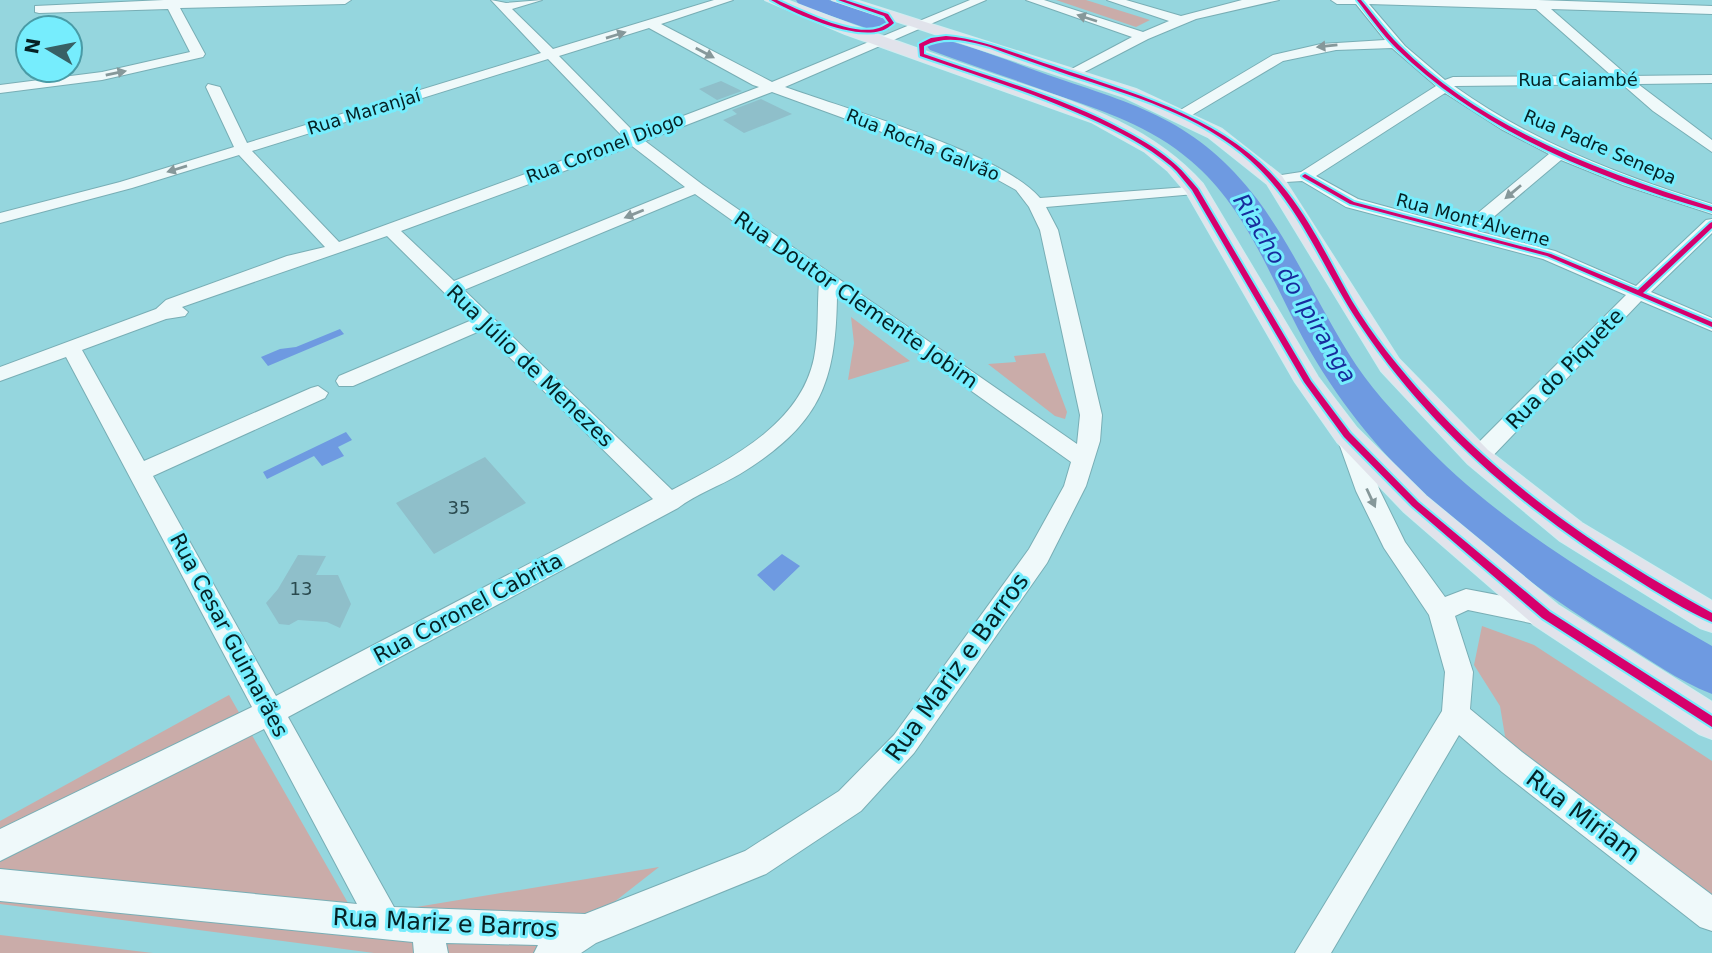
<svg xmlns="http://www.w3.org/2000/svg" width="1712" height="953" viewBox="0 0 1712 953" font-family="'DejaVu Sans',sans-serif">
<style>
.green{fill:#caaca9}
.water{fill:#6e9ae1}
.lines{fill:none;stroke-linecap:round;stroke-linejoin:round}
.river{fill:#6e9ae1;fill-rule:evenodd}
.building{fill:#8fbfca}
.minor-casing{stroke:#78aeb5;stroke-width:2}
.major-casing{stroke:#cfedf0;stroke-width:2}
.minor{fill:#eff9fa;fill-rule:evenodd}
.major{fill:#e1e3eb;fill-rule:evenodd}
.cycleway-casing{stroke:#76edfd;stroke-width:4}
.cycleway{fill:#d6006c;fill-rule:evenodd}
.oneway{fill:#86989a}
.labels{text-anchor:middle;stroke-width:6;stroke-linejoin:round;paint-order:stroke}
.far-street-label{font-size:18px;fill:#062124;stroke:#76edfd}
.number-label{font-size:18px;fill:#2a4a4f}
.street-label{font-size:21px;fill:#062124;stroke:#76edfd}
.water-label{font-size:23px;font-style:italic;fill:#182c9d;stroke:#76edfd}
.near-street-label{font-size:24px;fill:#062124;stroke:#76edfd}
</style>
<rect width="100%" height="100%" fill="#95d6de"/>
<path class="green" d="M1056,0H1086L1150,20L1136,27Z
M851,317L910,361L848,380L854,343Z
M1045,353L1067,412L1065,419L1055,416L988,364L1016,362L1014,356Z
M1482,626L1534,645L1712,761V907L1506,742L1500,706L1474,665Z
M229,695L356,917L659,867L549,953H374L0,904V821Z
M0,935L153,953H0Z"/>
<path class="water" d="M340,329L344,334L268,366L261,357L280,349L296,347Z
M346,432L352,440L338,447L344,456L322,466L314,456L267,479L263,472Z
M782,554L800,566L774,591L757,575Z"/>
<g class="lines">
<path class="river" d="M796,0H829L888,20L892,25L888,30H872L799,5Z
M938,38C975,47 1012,62 1048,75C1137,105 1198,121 1257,199C1293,247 1317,303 1349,354C1368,385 1394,413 1419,439C1501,526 1610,588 1712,646V694C1678,681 1647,658 1616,639C1500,566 1388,480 1316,361C1276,295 1252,212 1191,161C1151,126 1103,111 1054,94C1013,79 971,65 930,50L926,45L930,40Z"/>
</g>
<path class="building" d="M721,81L742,91L717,100L699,89Z
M761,99L792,114L744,133L723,120L737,114L732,110Z
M485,457L526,503L434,554L396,503Z
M298,555L326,556L316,575H338L351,604L340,628L327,622L298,620L289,625L279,624L266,603L278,589Z"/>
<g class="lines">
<defs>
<path id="minor" d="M164,0H351L345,4L180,8L205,54L203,57L102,80L0,93V85L102,72L190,52L168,9L39,13L35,12V6Z
M491,0L506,3L542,0L512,9L553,49L714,0H733L661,24L772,82L970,0H986L785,87C846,109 1002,153 1040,198L1201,186V192L1195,194L1046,207L1058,230L1102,415L1100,441L1086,486L1047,563L914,753L861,811L766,874L596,943L581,953H534L538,945L446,943L448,953H414L413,942L0,901V869L357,904L264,729L0,861V829L252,707L66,357L0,381V367L156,309L166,300L287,256L325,247L239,155L132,188L0,223V213L120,182L234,147L206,87L208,84L220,87L247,143L541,53ZM649,28L753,85L759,87L636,134L559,56ZM548,59L624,138L339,242L252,151ZM772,92L956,159L989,175L1016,190L1029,207L1040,230L1080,415L1077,444L703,185L645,141ZM632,146L685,187L454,281L401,231ZM695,194L819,282C817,307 819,333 814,358C800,426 728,460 672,490L464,290ZM387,236L472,320L339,376L336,381L339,386H353L482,330L653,499L276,696L153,476L325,398L328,393L318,386L311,388L144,461L82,350L166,319L185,316L188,312L182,307ZM837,295L1071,462L1064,486L1029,549L894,735L839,791L745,851L585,914L394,907L288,717L678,508C696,494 720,486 740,474C819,425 836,385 837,295Z
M1026,0H1044L1143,32L1169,21L1107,0H1126L1181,16L1242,0H1279L1196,19L1148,39L1071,79L1064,75L1066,72L1132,37Z
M1331,0H1538L1712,6V14L1551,9L1628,76L1712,75V83L1638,84L1712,140V152L1653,111L1622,84L1454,86C1532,142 1621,176 1712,204V214L1623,185L1561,160L1477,231L1555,251L1636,286L1706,220L1712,219V233L1651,292L1712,318V331L1641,301L1486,463H1470L1467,457L1470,451L1626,295L1543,259L1346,207L1302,181L1269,183V177L1301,172L1436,86L1392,48L1336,50L1283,61L1187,118H1177V112L1273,55L1321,44L1385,40L1356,4H1337ZM1369,4L1536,9L1612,76L1453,77L1445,80L1405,46ZM1445,93L1501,129L1549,154L1461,227L1358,199L1316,176Z
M1347,427L1355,430L1358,435L1380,491L1405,542L1445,597L1466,589L1545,604L1554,607L1558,615L1554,623L1545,626L1468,610L1455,616L1473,672L1470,709L1522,752L1712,895V931L1700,927L1502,772L1459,735L1331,953H1295L1442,711L1445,672L1429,615L1384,548L1356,491L1336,435L1339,430Z"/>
<path id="major" d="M765,0H787C853,26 921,50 988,73C1066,100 1146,120 1203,184L1318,377L1357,428L1426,496L1558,605L1712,702V739L1699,734L1534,625L1404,512L1337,442L1295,382L1186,192L1168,171L1145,152L1091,122L845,34Z
M832,0H856L1136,89L1222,129L1282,176L1399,359L1488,450L1582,523L1712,601V632L1700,628L1560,541L1468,464L1381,371L1267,184L1208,137L1124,97Z"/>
</defs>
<use href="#minor" class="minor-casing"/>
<use href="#major" class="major-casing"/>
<use href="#minor" class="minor"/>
<use href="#major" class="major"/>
<defs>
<path id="cycleway" d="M771,0H777C802,11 853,37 879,28C880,28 889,23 889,23L884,16L838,0H845L888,14L894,23C890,26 886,30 880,31C852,39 795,14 771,0Z
M1357,0H1361C1374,15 1385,31 1399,45C1481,128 1603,173 1712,207V211C1600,179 1482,132 1397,49C1382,34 1370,17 1357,0Z
M946,36C984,39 1018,55 1053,66C1137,95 1230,118 1287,192C1313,225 1331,264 1352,301C1373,336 1399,368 1426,398C1508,489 1605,554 1712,613V622C1686,611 1658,593 1634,578C1528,512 1430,430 1361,326C1323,270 1301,205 1250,160C1200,115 1131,95 1069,75C1043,66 1016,57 990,47C967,41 946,35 924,46V54C992,78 1063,97 1127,132C1144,141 1162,152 1176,165C1184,172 1191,181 1198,189L1311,381L1350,433L1418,502L1550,612L1712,716V727L1542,618L1412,506L1344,437L1304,382L1192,190C1185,182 1179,173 1171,166C1146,145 1116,130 1087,117C1033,93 976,75 920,56L919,44L931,38Z
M1305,174L1354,202L1551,254L1638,290L1710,223L1712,222V228L1643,293L1712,322V327L1547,256L1350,204L1303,177L1302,176Z"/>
</defs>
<use href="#cycleway" class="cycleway-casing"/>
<use href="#cycleway" class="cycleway"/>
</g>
<defs><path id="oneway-solid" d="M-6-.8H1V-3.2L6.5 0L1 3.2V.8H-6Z" transform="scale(1.75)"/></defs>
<g class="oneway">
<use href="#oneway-solid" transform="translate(1087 18) rotate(-162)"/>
<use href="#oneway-solid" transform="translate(616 35) rotate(-17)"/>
<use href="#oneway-solid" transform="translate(1327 46) rotate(174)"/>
<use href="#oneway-solid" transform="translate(705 53) rotate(28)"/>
<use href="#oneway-solid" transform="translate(116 73) rotate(-12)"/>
<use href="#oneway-solid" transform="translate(177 169) rotate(163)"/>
<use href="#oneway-solid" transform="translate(1513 192) rotate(140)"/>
<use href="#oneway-solid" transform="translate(634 214) rotate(158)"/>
<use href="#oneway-solid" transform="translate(1371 498) rotate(65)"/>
</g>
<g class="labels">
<g class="far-street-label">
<text x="1578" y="86">Rua Caiambé</text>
<text transform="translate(364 112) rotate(-17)" y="6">Rua Maranjaí</text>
<text transform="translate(923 145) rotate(22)" y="6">Rua Rocha Galvão</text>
<text transform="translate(1600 147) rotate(23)" y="6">Rua Padre Senepa</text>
<text transform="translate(605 148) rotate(-21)" y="6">Rua Coronel Diogo</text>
<text transform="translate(1473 220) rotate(15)" y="6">Rua Mont'Alverne</text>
</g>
<g class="number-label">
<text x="459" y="514">35</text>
<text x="301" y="595">13</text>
</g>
<g class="street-label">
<text transform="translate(856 300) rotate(35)" y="7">Rua Doutor Clemente Jobim</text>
<text transform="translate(530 366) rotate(44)" y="7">Rua Júlio de Menezes</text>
<text transform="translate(1565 369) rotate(-46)" y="7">Rua do Piquete</text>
<text transform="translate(468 608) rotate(-28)" y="7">Rua Coronel Cabrita</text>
<text transform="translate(229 635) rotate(62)" y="7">Rua Cesar Guimarães</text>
</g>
<g class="water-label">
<text transform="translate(1295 288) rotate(59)" y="8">Riacho do Ipiranga</text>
</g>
<g class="near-street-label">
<text transform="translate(957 667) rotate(-54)" y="8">Rua Mariz e Barros</text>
<text transform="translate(1583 816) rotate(37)" y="8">Rua Miriam</text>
<text transform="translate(445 923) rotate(3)" y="8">Rua Mariz e Barros</text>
</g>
</g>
<g transform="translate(49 49) rotate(280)"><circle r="33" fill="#76edfd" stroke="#499ba6" stroke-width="2"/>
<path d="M0-5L12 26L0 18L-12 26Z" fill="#386065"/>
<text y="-10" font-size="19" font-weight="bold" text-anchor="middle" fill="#062124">N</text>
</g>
</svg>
